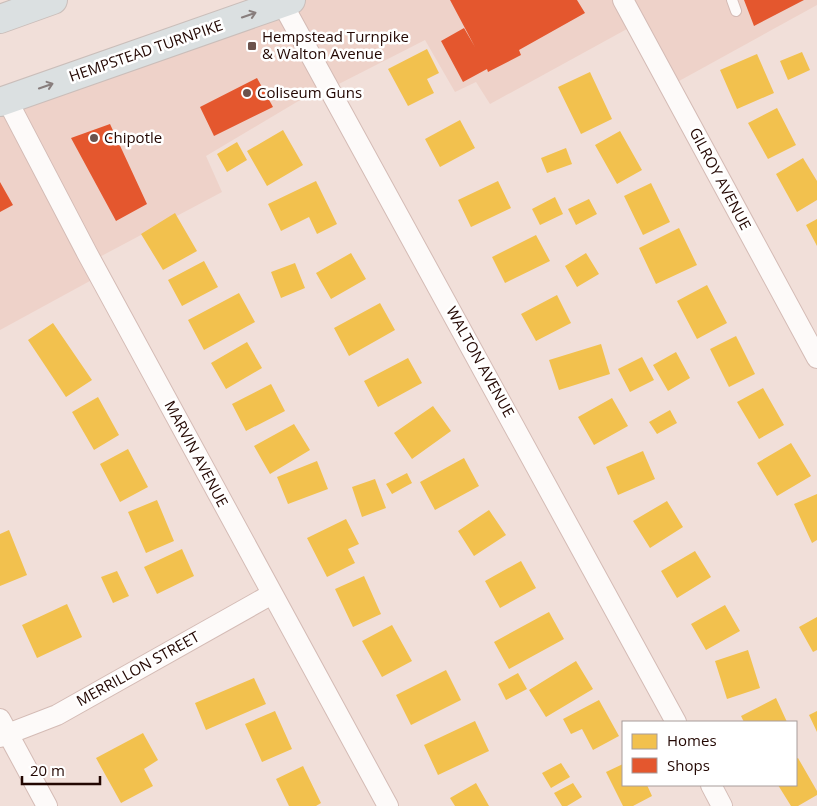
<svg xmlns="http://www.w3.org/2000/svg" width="817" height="806" viewBox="0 0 817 806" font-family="'Open Sans',sans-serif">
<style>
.built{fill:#eed2c9}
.homes{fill:#f2c14e}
.shops{fill:#e4572e}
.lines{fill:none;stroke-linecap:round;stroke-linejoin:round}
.lane-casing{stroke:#d4bbb5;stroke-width:12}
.street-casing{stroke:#d4bbb5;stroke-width:22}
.primary-casing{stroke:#cabeba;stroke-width:30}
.lane{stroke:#fdfaf9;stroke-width:10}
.street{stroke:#fdfaf9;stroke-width:20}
.primary{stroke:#dbe0e1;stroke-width:28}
.oneway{stroke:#887e7d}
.poi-dot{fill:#6b534d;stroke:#fff;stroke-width:2}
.labels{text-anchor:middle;stroke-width:5;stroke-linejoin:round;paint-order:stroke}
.poi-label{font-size:15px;fill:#230702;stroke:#fff;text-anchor:start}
.street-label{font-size:15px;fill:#230702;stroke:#fff}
</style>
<rect width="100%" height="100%" fill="#f1dfd9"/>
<path class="built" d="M291,0H817V5L670,86L636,24L490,104L476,82L455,92L425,40L329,89L327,84L206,156L222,192L92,261L99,276L0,330V102Z"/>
<path class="homes" d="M427,49L439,73L427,79L434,93L408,106L388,69Z
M802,52L810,70L788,80L780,61Z
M757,54L774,93L737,109L720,70Z
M590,72L612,119L581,134L558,87Z
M777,108L796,145L768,159L748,123Z
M460,120L475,148L440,167L425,139Z
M283,130L303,165L267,186L247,151Z
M620,131L642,170L617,184L595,145Z
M237,142L247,160L227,172L217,154Z
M566,148L572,164L547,173L541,158Z
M803,158L817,181V200L797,212L776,174Z
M316,181L337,224L317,234L309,217L281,231L268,204Z
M498,181L511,208L471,227L458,200Z
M651,183L670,222L643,235L624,196Z
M555,197L563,214L540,225L532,209Z
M589,199L597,214L576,225L568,209Z
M175,213L197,251L163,270L141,234Z
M817,219V246L806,225Z
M679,228L697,265L656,284L639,248Z
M536,235L550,261L505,283L492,257Z
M351,253L366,279L331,299L316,273Z
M586,253L599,274L577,287L565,266Z
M204,261L218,287L182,306L168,280Z
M295,263L305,288L281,298L271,272Z
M707,285L727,323L697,339L677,301Z
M239,293L255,322L204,350L188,320Z
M557,295L571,323L536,341L521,314Z
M380,303L395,330L349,356L334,328Z
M53,323L92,380L66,397L28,340Z
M736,336L755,374L729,387L710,349Z
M247,342L262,368L226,389L211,363Z
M601,344L610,374L559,390L549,360Z
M676,352L690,378L668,391L653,365Z
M642,357L654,380L630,392L618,369Z
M408,358L422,383L378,407L364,381Z
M271,384L285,411L246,431L232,404Z
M763,388L784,425L759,439L737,402Z
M98,397L119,435L94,450L72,412Z
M612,398L628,426L594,445L578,417Z
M433,406L451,431L412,459L394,433Z
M670,410L677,423L657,434L649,422Z
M294,424L310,450L270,474L254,446Z
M791,443L811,476L777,496L757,463Z
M128,449L148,487L120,502L100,464Z
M643,451L655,479L618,495L606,467Z
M464,458L479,486L435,510L420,482Z
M317,461L328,489L288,504L277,477Z
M407,473L412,483L392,494L386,484Z
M375,479L386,508L362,517L352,487Z
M817,494V540L812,543L794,504Z
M157,500L174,541L146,553L128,512Z
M667,501L683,527L650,548L633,521Z
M489,510L506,535L474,556L458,531Z
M346,519L359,544L348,549L355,563L327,577L307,538Z
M9,530L27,575L0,586V534Z
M182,549L194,576L157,594L144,567Z
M695,551L711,577L677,598L661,571Z
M521,561L536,588L500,608L485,581Z
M117,571L129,596L113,603L101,577Z
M364,576L381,614L353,627L335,589Z
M67,604L82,637L37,658L22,625Z
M725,605L740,631L706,650L691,624Z
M549,612L564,639L509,669L494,642Z
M817,617V650L813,652L799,627Z
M392,625L412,661L382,677L362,641Z
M748,650L760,688L727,699L715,661Z
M576,661L593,689L546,717L529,690Z
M446,670L461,700L411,725L396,695Z
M518,673L527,689L506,700L498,684Z
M254,678L266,704L206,730L195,703Z
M776,698L787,722H744L741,716Z
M599,700L619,736L593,750L582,729L571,734L563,719Z
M275,711L292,749L262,762L245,724Z
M817,711V732L809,715Z
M475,721L489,751L438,775L424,745Z
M143,733L158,760L144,769L153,786L121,803L96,758Z
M798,758L817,791V795L798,806H791L778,785H796V759Z
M561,763L570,777L551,788L542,773Z
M623,764V785H647L652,796L633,806H623L606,772Z
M303,766L321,803L316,806H289L276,779Z
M476,783L489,806H455L450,798Z
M573,783L582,797L567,806H562L554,793Z"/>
<path class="shops" d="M450,0H577L585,13L519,50L521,55L488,72L487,69L463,82L441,41L464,28L475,47Z
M744,0H804L754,26Z
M257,78L273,107L214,136L200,107Z
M110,124L147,204L116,221L71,138Z
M0,182L13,205L0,212Z"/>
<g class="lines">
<defs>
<path id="lane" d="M732,0L736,11"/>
<path id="street" d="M623,0L817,358
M282,3L676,722
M7,100L87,253L388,806
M0,719L47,806
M0,737L57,715L272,594
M711,785L722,806"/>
<path id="primary" d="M0,19L53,0
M0,102L291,0"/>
</defs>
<use href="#lane" class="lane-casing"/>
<use href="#street" class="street-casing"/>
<use href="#primary" class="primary-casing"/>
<use href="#lane" class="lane"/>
<use href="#street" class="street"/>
<use href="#primary" class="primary"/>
</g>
<defs><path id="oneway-shaft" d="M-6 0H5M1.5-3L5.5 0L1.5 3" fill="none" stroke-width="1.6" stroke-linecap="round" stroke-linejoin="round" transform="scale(1.25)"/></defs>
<g class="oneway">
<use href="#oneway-shaft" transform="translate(249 15) rotate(-19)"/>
<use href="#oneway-shaft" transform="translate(46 86) rotate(-19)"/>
</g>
<g class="poi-dot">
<rect x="247" y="41" width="10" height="10" rx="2.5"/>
<circle cx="247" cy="93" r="5"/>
<circle cx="94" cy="138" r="5"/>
</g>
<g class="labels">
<g class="poi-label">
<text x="262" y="42">Hempstead Turnpike<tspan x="262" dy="17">&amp; Walton Avenue</tspan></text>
<text x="257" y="98">Coliseum Guns</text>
<text x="104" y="143">Chipotle</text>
</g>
<g class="street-label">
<text transform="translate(146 51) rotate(-19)" y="5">HEMPSTEAD TURNPIKE</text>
<text transform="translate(720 179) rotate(62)" y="5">GILROY AVENUE</text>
<text transform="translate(480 362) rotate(61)" y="5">WALTON AVENUE</text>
<text transform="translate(196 454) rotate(62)" y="5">MARVIN AVENUE</text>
<text transform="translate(138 669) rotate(-29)" y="5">MERRILLON STREET</text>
</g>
</g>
<rect x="622" y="721" width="175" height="65" fill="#ffffff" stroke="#a79c9a"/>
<rect x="632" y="734" width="25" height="15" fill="#f2c14e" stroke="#a79c9a"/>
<text x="667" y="746" font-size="15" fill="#230702">Homes</text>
<rect x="632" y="758" width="25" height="15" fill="#e4572e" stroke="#a79c9a"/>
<text x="667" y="771" font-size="15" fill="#230702">Shops</text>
<path d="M22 776v8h78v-8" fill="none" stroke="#230702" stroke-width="2.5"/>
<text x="30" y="776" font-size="15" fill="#230702" stroke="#ffffff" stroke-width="4" paint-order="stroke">20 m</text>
</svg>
